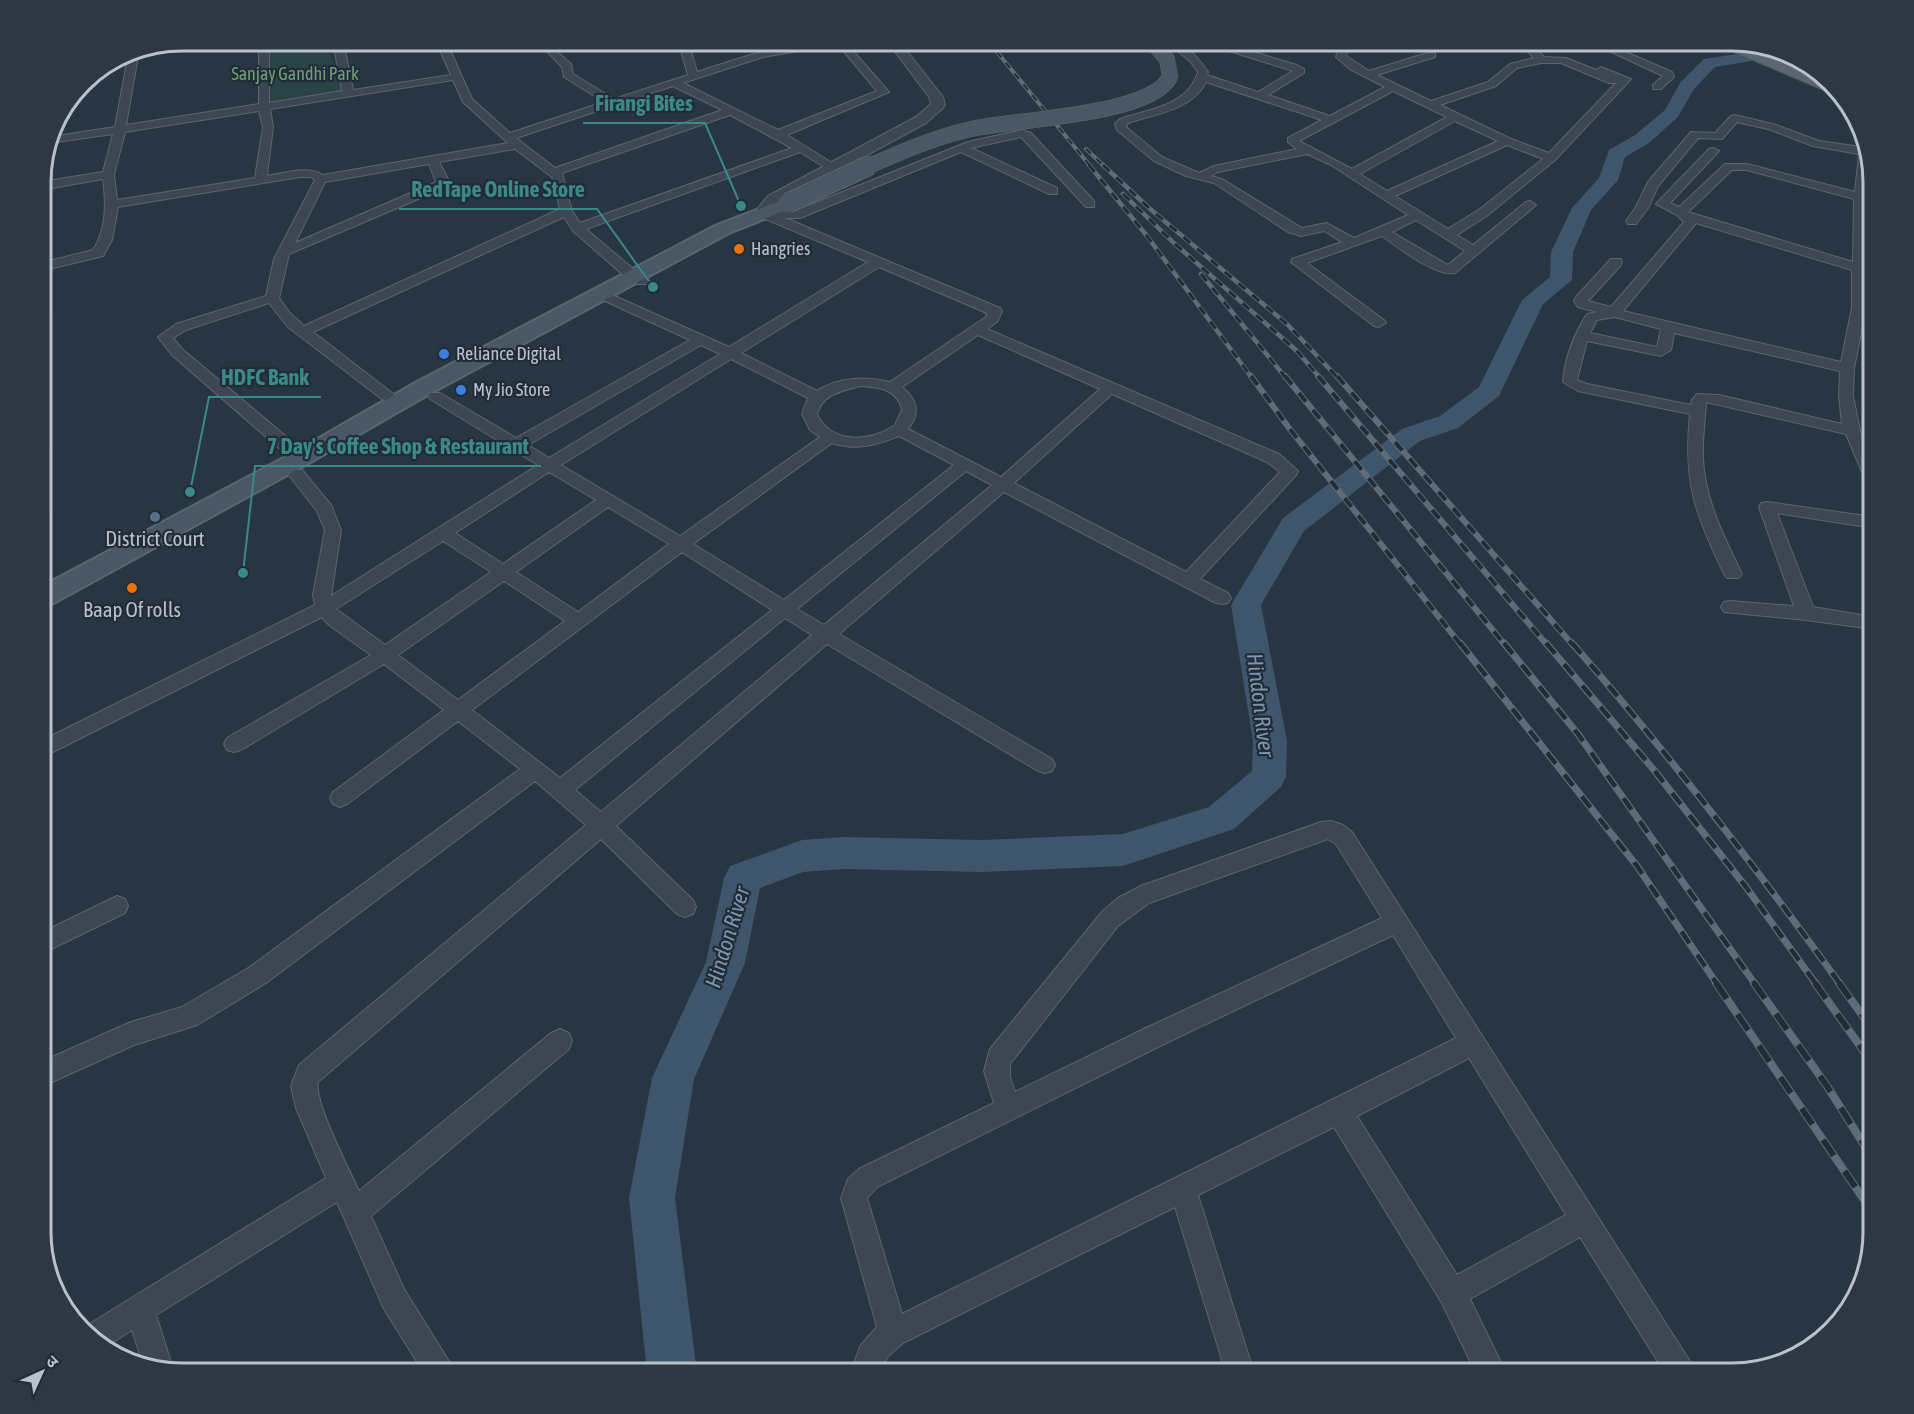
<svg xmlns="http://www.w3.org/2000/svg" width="1914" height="1414" viewBox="0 0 1914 1414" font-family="'Asap Condensed','Noto Sans Devanagari',sans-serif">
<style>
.green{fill:#2a4344}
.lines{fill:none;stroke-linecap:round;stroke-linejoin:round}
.river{fill:#3e556b;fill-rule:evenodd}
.minor-casing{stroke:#5a6570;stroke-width:2}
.tertiary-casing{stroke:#5a6570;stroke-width:2}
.secondary-casing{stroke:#5a6570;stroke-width:4}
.primary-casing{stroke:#49535f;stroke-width:2}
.minor{fill:#3c4753;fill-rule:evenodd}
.tertiary{fill:#3c4753;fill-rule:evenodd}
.secondary{fill:#4a5765;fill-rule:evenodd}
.primary{fill:#5a6772;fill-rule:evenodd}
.rail-far4-casing{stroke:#5e6c79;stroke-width:4}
.rail-far3-casing{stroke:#5e6c79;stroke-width:4.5}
.rail-far2-casing{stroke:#5e6c79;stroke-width:6}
.rail-far1-casing{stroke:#5e6c79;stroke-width:7}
.rail-casing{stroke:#5e6c79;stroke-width:8}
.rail-far4{stroke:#212c38;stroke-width:2;stroke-dasharray:7;stroke-linecap:butt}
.rail-far3{stroke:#212c38;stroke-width:3;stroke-dasharray:9;stroke-linecap:butt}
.rail-far2{stroke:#212c38;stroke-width:4;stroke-dasharray:11;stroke-linecap:butt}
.rail-far1{stroke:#212c38;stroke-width:4.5;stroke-dasharray:14;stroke-linecap:butt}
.rail{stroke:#212c38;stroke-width:6;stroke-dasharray:19;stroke-linecap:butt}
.secondary-bridge-far1-casing{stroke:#5a6570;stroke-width:16;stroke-linecap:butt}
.secondary-bridge-casing{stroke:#5a6570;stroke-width:21;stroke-linecap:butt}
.secondary-bridge-far1{stroke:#4a5765;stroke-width:15}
.secondary-bridge{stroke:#4a5765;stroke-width:19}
.food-dot{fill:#e8710a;stroke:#212c38;stroke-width:2}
.shop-dot{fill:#3f7fe0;stroke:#212c38;stroke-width:2}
.service-dot{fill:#5c6f8a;stroke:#212c38;stroke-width:2}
.labels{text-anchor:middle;stroke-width:4.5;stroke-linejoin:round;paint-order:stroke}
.far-park-label{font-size:18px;fill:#719d77;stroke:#212c38}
.far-poi-label{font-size:18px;fill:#b9c2cc;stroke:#212c38;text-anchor:start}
.poi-label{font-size:21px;fill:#b9c2cc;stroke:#212c38}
.water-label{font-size:22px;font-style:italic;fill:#7b96ae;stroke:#212c38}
.rim{fill:none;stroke:#b9c2cc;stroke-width:3}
.leader{fill:none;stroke:#3a8986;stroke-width:2}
.callout-dot{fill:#3a8986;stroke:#212c38;stroke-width:2}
.callout-label{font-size:22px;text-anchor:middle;font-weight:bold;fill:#3a8986;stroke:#212c38;stroke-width:4.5;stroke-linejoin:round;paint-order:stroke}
</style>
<rect width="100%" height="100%" fill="#283643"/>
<path class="green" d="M324,41L346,94L258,109L264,49Z"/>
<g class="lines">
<path class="river" d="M1777,48L1790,55L1715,67L1694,89L1678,117L1649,143L1625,157L1618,180L1591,210L1573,252L1572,280L1543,304L1499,396L1458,428L1420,441L1304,531L1261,605L1287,741L1286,777L1281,787L1234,829L1123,866L983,872L844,869L803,872L760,888L745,963L694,1079L675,1198L697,1373H647L629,1198L652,1078L706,962L724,878L730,866L802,840L844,837L983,840L1123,834L1209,807L1252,771L1253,741L1231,605L1283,518L1402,429L1440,416L1479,387L1522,300L1550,277L1551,252L1572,208L1599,178L1609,150L1635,135L1665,110L1680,83L1704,59Z"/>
<defs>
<path id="minor" d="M296,41H318L313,44L269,50V103L342,91L333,41H343L353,90L451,75L436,41H446L472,99L510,133L604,102L564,77L562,67L539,43L542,41H547L551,46L572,41H586L584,43L556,51L571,64L573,74L614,99L688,75L678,41H688L697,72C731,61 815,31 847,44L889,92L787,135L837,166V170H829L800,152L586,229L638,273L650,281L648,284H638L628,279L573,231L564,217L313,332L401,400L404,403L401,406H391L288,327L269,303L186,330L173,338L182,349L307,454L309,458L301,463L295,462L172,355L158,337L176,324L266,296L274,259L315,180L311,177H300L118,207L112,240L103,256L41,271V263L93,250C107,229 106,203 103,179L41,190V182L103,172L113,134L49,143L50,137L115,127L129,51L139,50L126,125L259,104V48L264,45ZM833,45L841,48L877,91L778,130L683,83L763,57ZM453,80L463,102L508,143L323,175C307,165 285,173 267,176L273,127L270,109ZM673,86L722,110L555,168L516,138ZM259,111L263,127L255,178L117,200L114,175L125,132ZM730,115L792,148L580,223L572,211L562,173ZM515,149L552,177L560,209L304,326L289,312L279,298L289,254L444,188L449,181L439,162ZM429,164L436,182L295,243L325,182Z
M1165,41C1184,39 1198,58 1208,72L1207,75L1258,92L1293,71L1204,43L1202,41H1216L1297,65L1304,69V73L1268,95L1330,116L1385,87L1350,69L1336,57L1339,48L1363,41H1376L1347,52L1346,56L1369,71L1427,53H1435V57L1377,75L1431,101L1488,82L1510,64L1534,58L1519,41H1529L1544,57L1566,58L1596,70L1601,67L1631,79L1555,160L1488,215L1457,235L1473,245L1526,202L1530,201L1536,205L1455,273C1435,277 1398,247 1382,236L1307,263L1384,320L1386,323L1379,327L1374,326L1291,262L1292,259L1342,242L1324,231L1301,236L1288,232L1214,183L1186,176L1154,161L1117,130L1115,124L1120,119C1149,109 1188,106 1198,72L1190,61ZM1541,63H1561L1609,83H1616L1549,153L1511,139L1440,105L1496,86L1517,68ZM1206,82L1322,120L1288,138V142L1297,149L1214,166L1199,173L1162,157L1126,127L1128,123C1155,114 1192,110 1206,82ZM1393,91L1447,117L1352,169L1299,141ZM1455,121L1498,141L1387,191L1360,174ZM1507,145L1543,159L1480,209L1448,229L1395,196ZM1307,154L1331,165L1408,215L1354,238L1326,223L1302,228L1222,179L1211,176L1218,172ZM1416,220L1465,251L1448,265L1392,232Z
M1437,41H1490C1477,50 1450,50 1437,41Z
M1588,41H1600L1672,72L1674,77L1661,89H1653V85L1663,76Z
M1735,115L1776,125L1819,141L1861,147L1865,145L1868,160L1865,220L1866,308L1854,368L1853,396L1860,431L1873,462V484L1867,483L1865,479L1846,434L1706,402C1705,421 1702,440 1703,459C1705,500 1724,537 1742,574L1739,578H1727L1724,574C1695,512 1683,484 1690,414L1578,391L1563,382C1565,358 1574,334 1587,314L1597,312L1578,307L1574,301L1576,297L1611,259H1621L1622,262L1621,265L1588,301L1611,307L1684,222L1677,215L1656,204L1709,149L1713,148L1719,151L1670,203L1679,207L1725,164H1747L1855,192L1859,154L1813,146L1768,129L1737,122L1722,139L1698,138L1658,186L1648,208L1636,224H1628L1626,221L1636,207L1648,182L1691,132L1715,133L1731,116ZM1732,170H1747L1854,199L1853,262L1688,212ZM1696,223L1852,270V308L1841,362L1623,311ZM1615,317L1661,329L1657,347L1590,333L1597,320ZM1674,333L1840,371L1839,396L1842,424L1719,395L1697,394L1692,400L1691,405L1587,384L1577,380L1587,341L1661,356L1671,350Z
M1022,130L1031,133L1094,201V207H1086L1021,137L971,148L1057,188V194H1049L961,152L800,218H785L1000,308L1002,311L997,322L987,329L1279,454L1298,471L1296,475L1200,579L1228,593L1231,598L1228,603L1222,604L1216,603L1004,492L839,634L1052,759L1055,765L1052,771L1045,773L1038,771L827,644L616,826L693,900L696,907L693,914L685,917L677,914L601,839L318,1082C313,1100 350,1171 359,1191L551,1033L560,1029L569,1033L572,1041L569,1049L371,1216L404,1289L450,1363L454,1373H424L384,1309L337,1202L156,1315L174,1372L144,1367L132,1330L104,1348L96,1344L83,1328L326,1178L296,1108L291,1086L299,1065L586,825L535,781L266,983L197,1025L134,1045L41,1087V1062L131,1022L182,1007L250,967L520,769L458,721L347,804L340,807L333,804L330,798L333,792L444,710L384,664L241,750L234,752L227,750L224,744L227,738L371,655L329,625L322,617L41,758V741L315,605L313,595L325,530L317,511L288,474L290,470H302L331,505L341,530L331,596L538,465L430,399L428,396L430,393H440L516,438L690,340L605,301L603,298L605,295L610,294L729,347L868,262L758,216V210L795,211L968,142ZM879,267L987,313L986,317L890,382C867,376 838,377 817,391L741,353ZM978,335L1100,389L1001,477L908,429C921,413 917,399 902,387ZM701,345L720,354L549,458L528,445ZM731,359L808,398L802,414L810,430L820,437L680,536L561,465ZM860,386C878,387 898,389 902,410L895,425C871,442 831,445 817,414C823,394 841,391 860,386ZM1112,394L1267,462L1280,472L1186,572L1014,483ZM899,436L954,465L784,600L693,544L832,443C857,451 876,445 899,436ZM966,471L992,485L824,625L797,609ZM549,472L596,500L503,564L455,533ZM608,507L669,544L578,612L516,572ZM443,541L491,572L385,645L336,609ZM682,552L772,610L560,778L472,710ZM504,581L565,621L458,700L398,655ZM785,618L812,635L601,812L575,790Z
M1767,502L1873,517V528L1777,513L1813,607L1873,617V629L1806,620L1724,612L1721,607L1724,602L1730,601L1794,606L1759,507L1761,503Z
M1331,821L1343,825L1352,832L1691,1363L1695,1373H1665L1580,1237L1470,1299L1506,1373H1476L1442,1303L1334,1127L1198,1195L1254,1373H1226L1175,1207L903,1343L888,1356L878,1373H850L861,1345L877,1327L841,1198L848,1179L859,1169L994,1103L984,1071L990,1049L1102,912L1118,898L1141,886L1321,822ZM1328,839L1336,844L1382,918L1146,1028L1015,1092L1010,1077V1064L1118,926L1149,903ZM1393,935L1456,1038L902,1314L867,1198L877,1187L1164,1044ZM1469,1058L1566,1215L1457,1275L1357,1116Z
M117,896L125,899L128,906L125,913L41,954V933Z"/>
<path id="tertiary" d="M887,41H899L943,97L945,105L943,108L926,123L780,202L768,216H756L754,213L768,196L916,117L931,104L929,97Z"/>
<path id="secondary" d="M788,198L794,199L797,203L794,207L729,233L431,393L309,463L50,605L41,607V587L293,453L415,383L717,225Z"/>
<path id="primary" d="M1713,41H1734L1825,78L1836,91H1826L1715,44Z"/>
</defs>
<use href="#minor" class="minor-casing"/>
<use href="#tertiary" class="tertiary-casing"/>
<use href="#secondary" class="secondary-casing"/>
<use href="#primary" class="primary-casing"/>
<use href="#minor" class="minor"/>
<use href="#tertiary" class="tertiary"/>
<use href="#secondary" class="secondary"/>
<use href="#primary" class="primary"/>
<defs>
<path id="rail-far4" d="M988,41L1091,167
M1086,149L1105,167"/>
<path id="rail-far3" d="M1089,165L1147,236L1252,378
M1103,165L1149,208L1288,325L1338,378
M1123,194L1175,244L1297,351L1320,378
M1201,274L1286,378"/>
<path id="rail-far2" d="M1251,376L1289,428L1461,645
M1285,376L1505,645
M1318,376L1547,645
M1337,376L1573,645"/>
<path id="rail-far1" d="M1460,643L1637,866L1717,984
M1504,643L1578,734L1755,984
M1546,643L1654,770L1746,887L1816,984
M1572,643C1668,753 1755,866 1840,984"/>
<path id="rail" d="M1716,983L1873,1213
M1754,983L1827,1086L1873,1159
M1815,983L1873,1064
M1839,983L1873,1030"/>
</defs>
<use href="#rail-far4" class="rail-far4-casing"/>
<use href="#rail-far3" class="rail-far3-casing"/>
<use href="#rail-far2" class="rail-far2-casing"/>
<use href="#rail-far1" class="rail-far1-casing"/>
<use href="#rail" class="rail-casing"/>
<use href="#rail-far4" class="rail-far4"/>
<use href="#rail-far3" class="rail-far3"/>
<use href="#rail-far2" class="rail-far2"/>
<use href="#rail-far1" class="rail-far1"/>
<use href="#rail" class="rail"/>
<defs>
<path id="secondary-bridge-far1" d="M867,167C901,152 935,137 971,129C1015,119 1150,116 1170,77L1167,59L1151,41"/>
<path id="secondary-bridge" d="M788,203L870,165"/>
</defs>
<use href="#secondary-bridge-far1" class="secondary-bridge-far1-casing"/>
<use href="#secondary-bridge" class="secondary-bridge-casing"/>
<use href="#secondary-bridge-far1" class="secondary-bridge-far1"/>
<use href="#secondary-bridge" class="secondary-bridge"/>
</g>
<g class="food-dot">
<circle cx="739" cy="249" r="6"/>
<circle cx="132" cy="588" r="6"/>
</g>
<g class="shop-dot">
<circle cx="444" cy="354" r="6"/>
<circle cx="461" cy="390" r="6"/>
</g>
<circle class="service-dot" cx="155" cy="517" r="6"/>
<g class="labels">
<g class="far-park-label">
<text x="295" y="80">Sanjay Gandhi Park</text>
</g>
<g class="far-poi-label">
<text x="751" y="255">Hangries</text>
<text x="456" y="360">Reliance Digital</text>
<text x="473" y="396">My Jio Store</text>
</g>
<g class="poi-label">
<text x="155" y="546">District Court</text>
<text x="132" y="617">Baap Of rolls</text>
</g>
<g class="water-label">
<text transform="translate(1261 705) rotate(83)" y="8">Hindon River</text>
<text transform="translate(727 937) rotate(-73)" y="8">Hindon River</text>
</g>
</g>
<path d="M0 0H1914V1414H0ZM182 51H1732A131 131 0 0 1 1863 182V1232A131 131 0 0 1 1732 1363H182A131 131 0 0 1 51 1232V182A131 131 0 0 1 182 51Z" fill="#2d3844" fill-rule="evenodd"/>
<path class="rim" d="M182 51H1732A131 131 0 0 1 1863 182V1232A131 131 0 0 1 1732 1363H182A131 131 0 0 1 51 1232V182A131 131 0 0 1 182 51Z"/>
<path class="leader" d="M741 206L705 123H583M653 287L597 209H399M190 492L209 397H321M243 573L255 466H541"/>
<g class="callout-dot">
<circle cx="741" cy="206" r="6"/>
<circle cx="653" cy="287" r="6"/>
<circle cx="190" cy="492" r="6"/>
<circle cx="243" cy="573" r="6"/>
</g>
<g class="callout-label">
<text x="644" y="111">Firangi Bites</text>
<text x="498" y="197">RedTape Online Store</text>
<text x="265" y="385">HDFC Bank</text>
<text x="398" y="454">7 Day's Coffee Shop &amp; Restaurant</text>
</g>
<g transform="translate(42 1372) rotate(45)" stroke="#212c38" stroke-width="4.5" paint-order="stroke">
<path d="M0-4.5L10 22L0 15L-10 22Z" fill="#b9c2cc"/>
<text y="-9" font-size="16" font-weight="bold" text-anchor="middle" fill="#b9c2cc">उ</text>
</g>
</svg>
